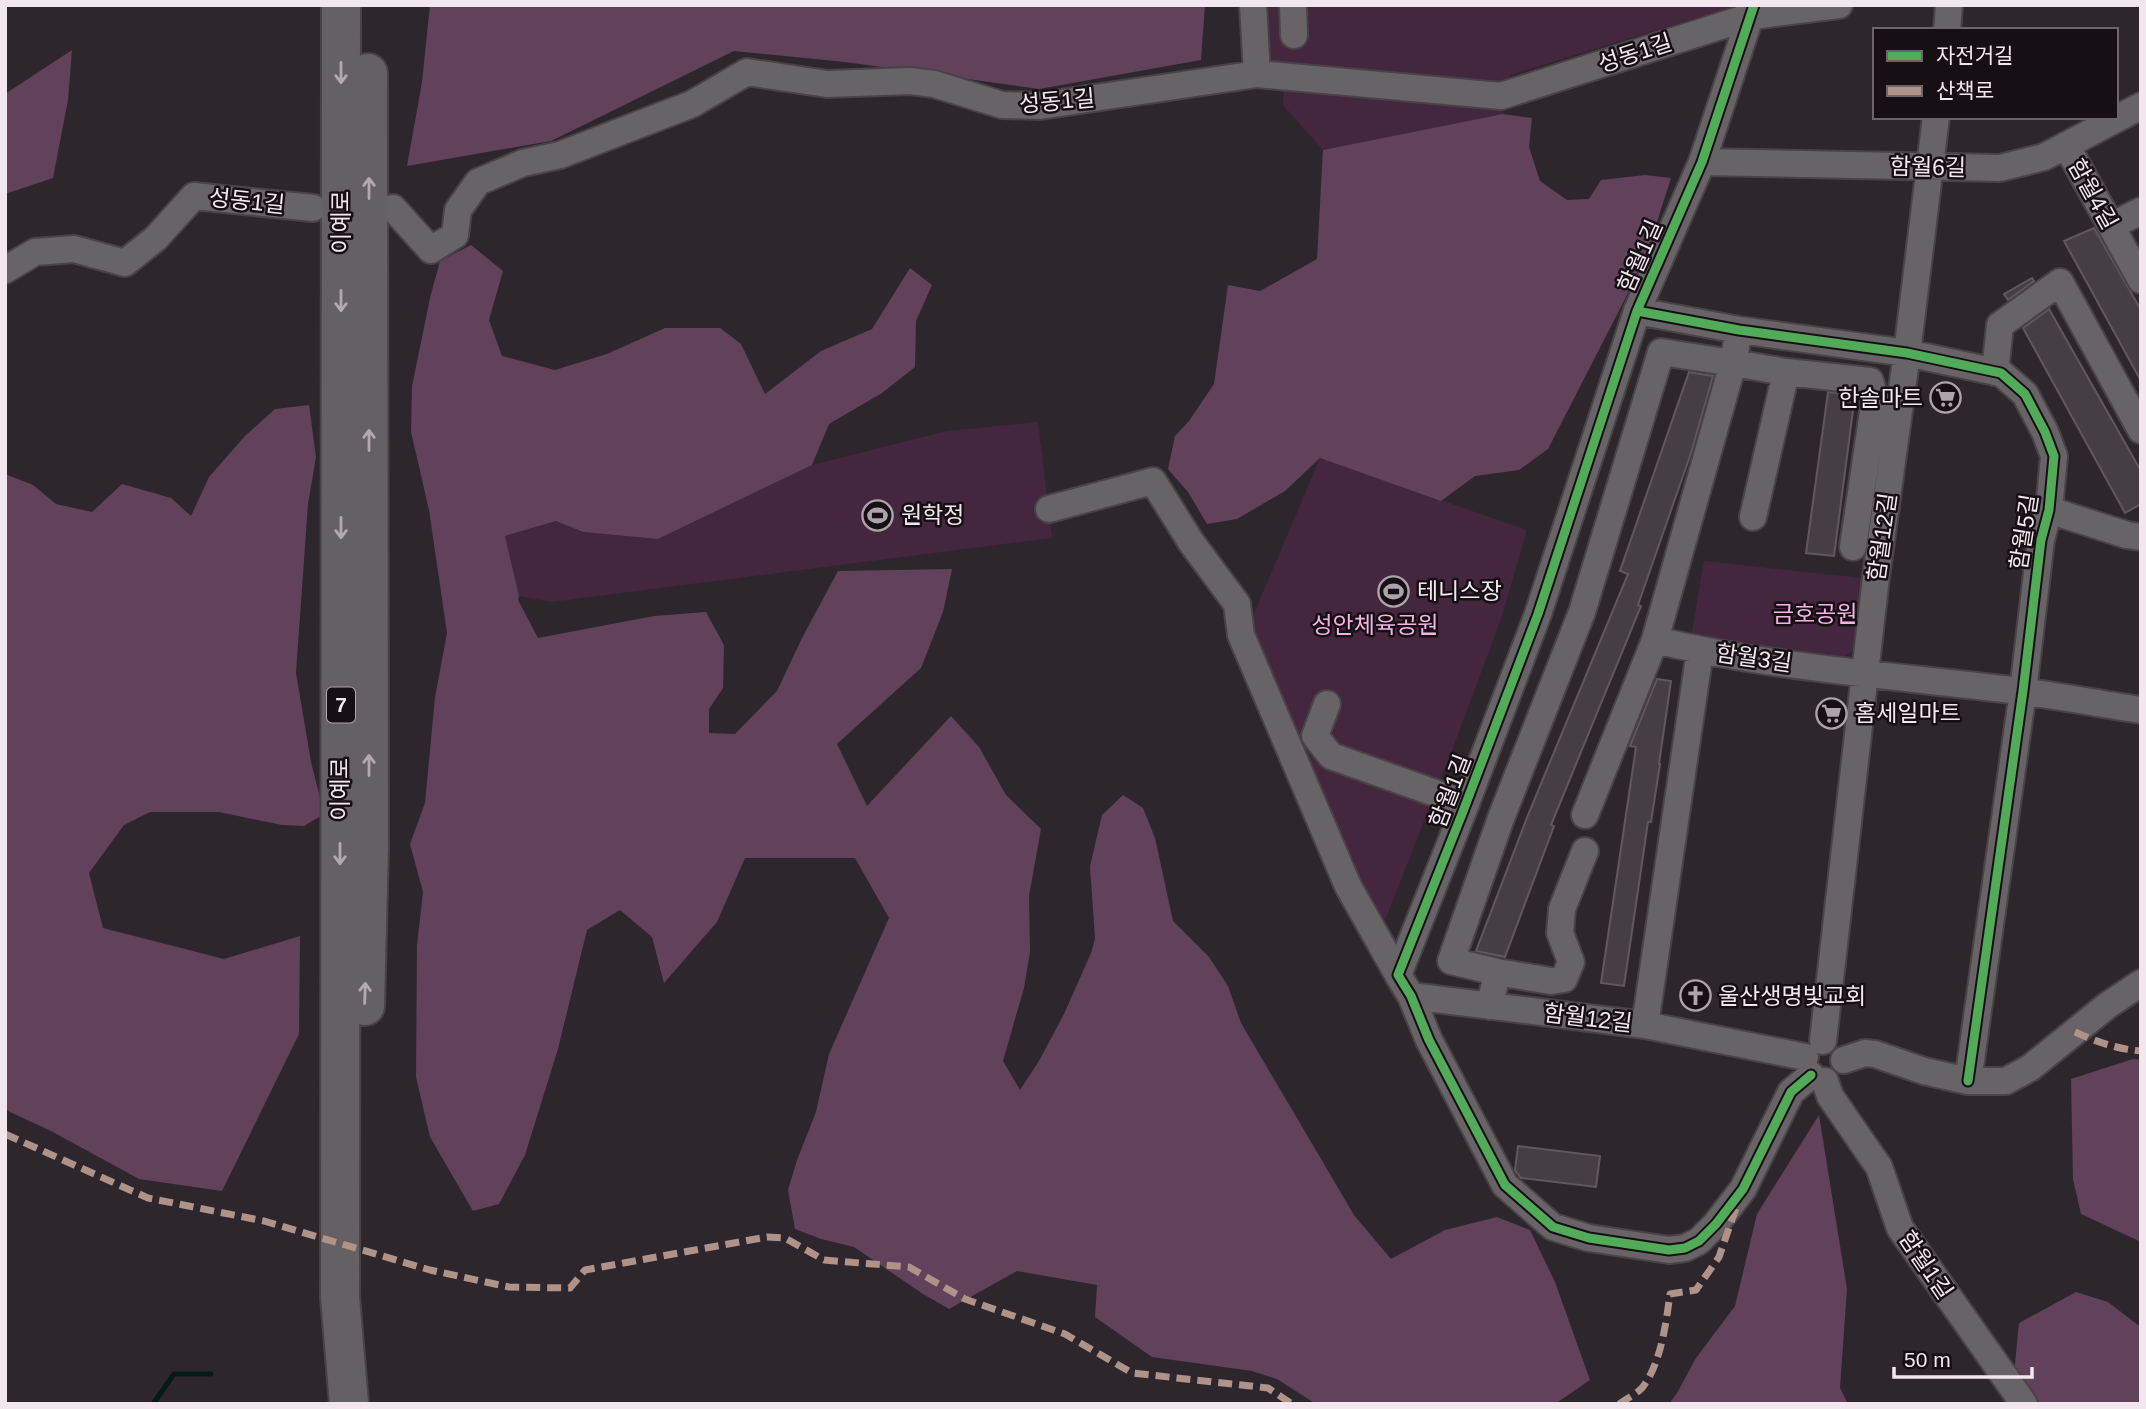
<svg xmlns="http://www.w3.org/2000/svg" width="2146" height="1409" viewBox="0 0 2146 1409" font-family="Arial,'Noto Sans KR',sans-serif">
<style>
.green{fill:#44263e}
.forest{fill:#62415b}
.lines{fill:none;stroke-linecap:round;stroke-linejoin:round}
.stream{stroke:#041a13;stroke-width:5}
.building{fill:#453f44;stroke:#60585e;stroke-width:2}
.minor-casing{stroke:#494247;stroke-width:30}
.highway-casing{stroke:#494247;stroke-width:42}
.minor{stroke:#676366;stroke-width:26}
.highway{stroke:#656064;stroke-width:38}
.quiet{stroke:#af9288;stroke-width:7;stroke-dasharray:14 7;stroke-linecap:butt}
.cycleway-casing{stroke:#160f14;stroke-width:13}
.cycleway{stroke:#51ab58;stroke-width:9}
.oneway{stroke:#b3aab0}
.labels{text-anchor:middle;stroke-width:5;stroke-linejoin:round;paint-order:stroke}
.shield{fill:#160f14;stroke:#b0a6ad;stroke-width:2}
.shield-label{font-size:21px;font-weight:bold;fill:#f2e7ef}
.street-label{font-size:23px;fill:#f2e7ef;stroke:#160f14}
.poi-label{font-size:23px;fill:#f2e7ef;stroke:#160f14;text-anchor:start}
.park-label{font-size:23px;fill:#f3b3e4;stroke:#160f14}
</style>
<rect width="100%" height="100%" fill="#2e262d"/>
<path class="green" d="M1260,5H1738L1510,75L1503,114L1323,150L1283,105L1285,69L1271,63L1262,47Z
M1038,422L1052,538L551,602L519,596L505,536L556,521L583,532L658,539L812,465L947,431Z
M1320,458L1527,530L1501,619L1454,745L1386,918L1374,921L1247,630Z
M1704,561L1862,578L1854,650L1842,658L1691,638Z"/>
<path class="forest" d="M430,5H1205L1201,60L1039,89L845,62L734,51L551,141L407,166L422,82Z
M72,50L68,100L53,178L5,194V94Z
M1503,114L1532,118L1529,147L1540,181L1567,200L1589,199L1601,180L1645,175L1671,178L1650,244L1625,299L1548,449L1519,470L1475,476L1441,501L1320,458L1285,491L1237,519L1207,524L1188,492L1168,469L1175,436L1189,421L1214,384L1228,285L1260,291L1317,259L1323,150Z
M471,245L503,271L489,320L502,356L555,370L607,354L665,328H720L741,344L765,394L821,351L872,329L910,268L932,285L916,321L915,367L882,393L829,424L812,465L658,539L583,532L556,521L505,536L519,596L518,600L538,638L654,616L706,612L724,645L723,688L709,709V733L735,734L777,691L802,638L838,571L952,569L943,612L921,668L837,744L867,806L951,716L979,747L1006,795L1041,829L1029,896L1030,952L1024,988L1003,1061L1020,1090L1039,1061L1064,1014L1091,953L1095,939L1090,866L1102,815L1123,795L1143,808L1155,838L1173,921L1209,957L1228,986L1241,1023L1354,1215L1391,1259L1445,1230L1497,1217L1530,1230L1555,1282L1590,1380L1555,1404H1316L1277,1379L1252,1371L1152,1357L1095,1317L1097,1285L1017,1271L949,1309L923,1294L854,1247L821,1239L795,1229L788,1190L797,1160L816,1112L829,1054L889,918L855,858H745L717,922L664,983L652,937L620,910L587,930L558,1049L525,1155L499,1204L473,1211L430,1137L416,1077L417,945L423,892L410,844L425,803L435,697L447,633L429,510L411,432L412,386L430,298L440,261Z
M309,405L316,457L308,504L296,673L311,762L324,814L304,826L282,825L219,812H150L124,825L89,873L103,928L224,959L300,936L299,1034L222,1191L139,1179L51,1131L10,1112L5,1108V474L33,485L56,504L92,512L122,484L171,498L191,516L209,477L245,436L275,409Z
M2133,1059L2141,1060V1246L2139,1241L2081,1214L2073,1179L2071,1079Z
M1819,1115L1847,1289L1840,1388L1848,1404H1669L1677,1393L1696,1358L1735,1306L1757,1214Z
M2076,1292L2108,1302L2138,1325L2141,1322V1404H2011L2019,1323Z"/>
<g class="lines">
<path class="stream" d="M153,1404L174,1374H211"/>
</g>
<path class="building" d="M2094,228L2141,310V381L2064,241Z
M2032,278L2034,281L2008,300L2004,294Z
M2049,309L2141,471V504L2125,513L2023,328Z
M1689,372L1713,376L1691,453L1638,605L1641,606L1551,825L1554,826L1505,957L1476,951L1528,815L1628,574L1620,571Z
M1828,392L1855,395L1834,556L1806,553Z
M1657,679L1671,681L1659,764H1660L1651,822H1648L1624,986L1601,983L1636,747L1630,746Z
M1518,1146L1600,1156L1596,1187L1521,1178L1515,1170Z"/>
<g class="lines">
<defs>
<path id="minor" d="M1253,5L1257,74
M1293,5L1294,35
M1754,5L1702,162L1637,311L1538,614L1462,814L1398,975L1411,996L1429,1040L1505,1185L1553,1227L1589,1238L1669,1250L1685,1248L1699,1241L1716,1224L1743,1189L1791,1092L1811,1075
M1947,30L1949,5
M2066,145L2141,280
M1702,162L2000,168L2044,157L2141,106
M393,208L431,250L455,235L458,210L478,182L523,163L560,155L692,104L747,72L827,84L910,81L934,84L1002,105L1040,106L1257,74L1501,96L1752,16L1839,5
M2111,226L2141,211
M5,270L35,252L74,249L125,263L156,238L194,196L313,208
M1637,311L1739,330L1907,353L2001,373L2025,394L2045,432L2054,456L2049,510L2041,540L2023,691L1968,1081
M1995,372L2000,325L2060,282L2141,430
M1049,509L1153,481L1191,542L1237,604L1241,635L1348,886L1398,975
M2049,510L2127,535L2141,537
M1753,517L1786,372
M1655,640C1774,668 1898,676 2020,691C2060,696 2100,704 2141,710
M1327,704L1315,736L1331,756L1466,804
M1585,815L1655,640L1733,363L1786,372L1870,381L1875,398L1853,547
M1497,972L1551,981L1564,979L1571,962L1560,933L1562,909L1585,851
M1411,996L1645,1025L1805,1057
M1490,1006L1497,972L1451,961L1501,818L1582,612L1661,352L1733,363L1739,330
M1645,1025L1700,651
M1823,1041L1876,577L1907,353L1936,117
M1844,1060L1865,1053L1875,1054L1924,1071L1968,1081H2006L2030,1068L2108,1005L2141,983
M1825,1081L1830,1096L1879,1167L1900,1228L2024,1404"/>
<path id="highway" d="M341,5L340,1297L349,1404
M365,1006L369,847L368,73"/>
</defs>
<use href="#minor" class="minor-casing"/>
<use href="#highway" class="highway-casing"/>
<use href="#minor" class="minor"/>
<use href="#highway" class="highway"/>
<path class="quiet" d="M2075,1032C2097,1042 2117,1049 2141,1051
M5,1134L148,1198L264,1221L430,1270L509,1287L570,1288L585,1270L767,1237L785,1238L824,1260L909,1267L965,1299L1065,1334L1132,1373L1268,1388L1292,1404
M1619,1404C1626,1399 1636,1394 1642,1388C1661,1364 1666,1323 1670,1294L1696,1290L1719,1257L1737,1205"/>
<defs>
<path id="cycleway" d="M1754,5L1702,162L1637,311L1538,614L1462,814L1398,975L1411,996L1429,1040L1505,1185L1553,1227L1589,1238L1669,1250L1685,1248L1699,1241L1716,1224L1743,1189L1791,1092L1811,1075
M1637,311L1739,330L1907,353L2001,373L2025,394L2045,432L2054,456L2049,510L2041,540L2023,691L1968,1081"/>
</defs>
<use href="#cycleway" class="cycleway-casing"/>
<use href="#cycleway" class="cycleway"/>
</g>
<defs><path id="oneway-shaft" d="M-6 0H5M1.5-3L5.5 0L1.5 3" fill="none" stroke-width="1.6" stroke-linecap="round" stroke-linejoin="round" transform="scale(1.75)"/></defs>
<g class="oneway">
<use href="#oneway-shaft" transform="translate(341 73) rotate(90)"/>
<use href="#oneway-shaft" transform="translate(369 188) rotate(-90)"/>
<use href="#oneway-shaft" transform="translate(341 301) rotate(90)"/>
<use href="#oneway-shaft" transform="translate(369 440) rotate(-90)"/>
<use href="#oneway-shaft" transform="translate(341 528) rotate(90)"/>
<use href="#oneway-shaft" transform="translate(369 765) rotate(-90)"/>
<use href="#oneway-shaft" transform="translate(340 854) rotate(90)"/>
<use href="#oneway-shaft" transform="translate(365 993) rotate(-88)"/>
</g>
<defs>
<symbol id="supermarket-ring" viewBox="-11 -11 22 22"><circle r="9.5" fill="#160f14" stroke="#ada3ab" stroke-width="1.5"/><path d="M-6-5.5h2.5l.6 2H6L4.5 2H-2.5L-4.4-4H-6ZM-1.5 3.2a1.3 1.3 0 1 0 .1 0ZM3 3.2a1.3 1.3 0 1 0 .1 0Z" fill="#ada3ab"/></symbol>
<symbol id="stadium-ring" viewBox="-11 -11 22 22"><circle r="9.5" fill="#160f14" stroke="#ada3ab" stroke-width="1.5"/><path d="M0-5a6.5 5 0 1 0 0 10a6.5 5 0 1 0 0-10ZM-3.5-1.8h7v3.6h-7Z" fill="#ada3ab"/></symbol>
<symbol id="church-ring" viewBox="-11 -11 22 22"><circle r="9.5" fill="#160f14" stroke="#ada3ab" stroke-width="1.5"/><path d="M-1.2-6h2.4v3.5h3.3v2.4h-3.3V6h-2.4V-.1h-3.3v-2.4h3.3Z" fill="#ada3ab"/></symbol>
</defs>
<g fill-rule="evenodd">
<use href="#supermarket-ring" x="1928" y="380" width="35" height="35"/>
<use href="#stadium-ring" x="860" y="498" width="35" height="35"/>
<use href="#stadium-ring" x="1376" y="574" width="35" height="35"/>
<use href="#supermarket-ring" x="1814" y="696" width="35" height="35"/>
<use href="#church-ring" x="1678" y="978" width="35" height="35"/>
</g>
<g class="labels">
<rect class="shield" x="327" y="687.5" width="28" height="35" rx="5"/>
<g class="shield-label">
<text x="341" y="712">7</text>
</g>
<g class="street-label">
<text transform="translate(1635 53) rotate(-18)" y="8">성동1길</text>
<text transform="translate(1057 101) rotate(-5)" y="8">성동1길</text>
<text transform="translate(1928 167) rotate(1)" y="8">함월6길</text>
<text transform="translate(2093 194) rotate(61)" y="8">함월4길</text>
<text transform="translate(247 201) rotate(6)" y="8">성동1길</text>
<text transform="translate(341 222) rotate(-90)" y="8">이예로</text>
<text transform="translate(1640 256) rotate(-66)" y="8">함월1길</text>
<text transform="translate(2024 532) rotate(-81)" y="8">함월5길</text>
<text transform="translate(1882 537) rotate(-82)" y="8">함월12길</text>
<text transform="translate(1754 658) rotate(8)" y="8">함월3길</text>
<text transform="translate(340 789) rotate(-90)" y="8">이예로</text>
<text transform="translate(1450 791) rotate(-69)" y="8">함월1길</text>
<text transform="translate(1588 1018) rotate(7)" y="8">함월12길</text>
<text transform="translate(1926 1265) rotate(56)" y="8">함월1길</text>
</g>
<g class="poi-label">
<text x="1923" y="406" text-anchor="end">한솔마트</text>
<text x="901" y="523">원학정</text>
<text x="1417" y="599">테니스장</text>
<text x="1855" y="721">홈세일마트</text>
<text x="1718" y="1004">울산생명빛교회</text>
</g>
<g class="park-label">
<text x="1815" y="622">금호공원</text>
<text x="1375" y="633">성안체육공원</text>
</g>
</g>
<rect width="2146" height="1409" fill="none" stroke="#f2e7ef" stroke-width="14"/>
<rect x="1873" y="28" width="245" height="91" fill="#160f14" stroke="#6e656c" stroke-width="2"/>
<rect x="1887" y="51" width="35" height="10" fill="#51ab58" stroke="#6e656c" stroke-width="2"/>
<text x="1936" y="63" font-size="21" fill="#f2e7ef">자전거길</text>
<rect x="1887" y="86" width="35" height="10" fill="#af9288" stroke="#6e656c" stroke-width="2"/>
<text x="1936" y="98" font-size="21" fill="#f2e7ef">산책로</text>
<path d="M1894 1367v10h138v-10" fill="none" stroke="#f2e7ef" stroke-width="3.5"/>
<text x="1904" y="1367" font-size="21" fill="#f2e7ef" stroke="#160f14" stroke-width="5" paint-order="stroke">50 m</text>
</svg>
